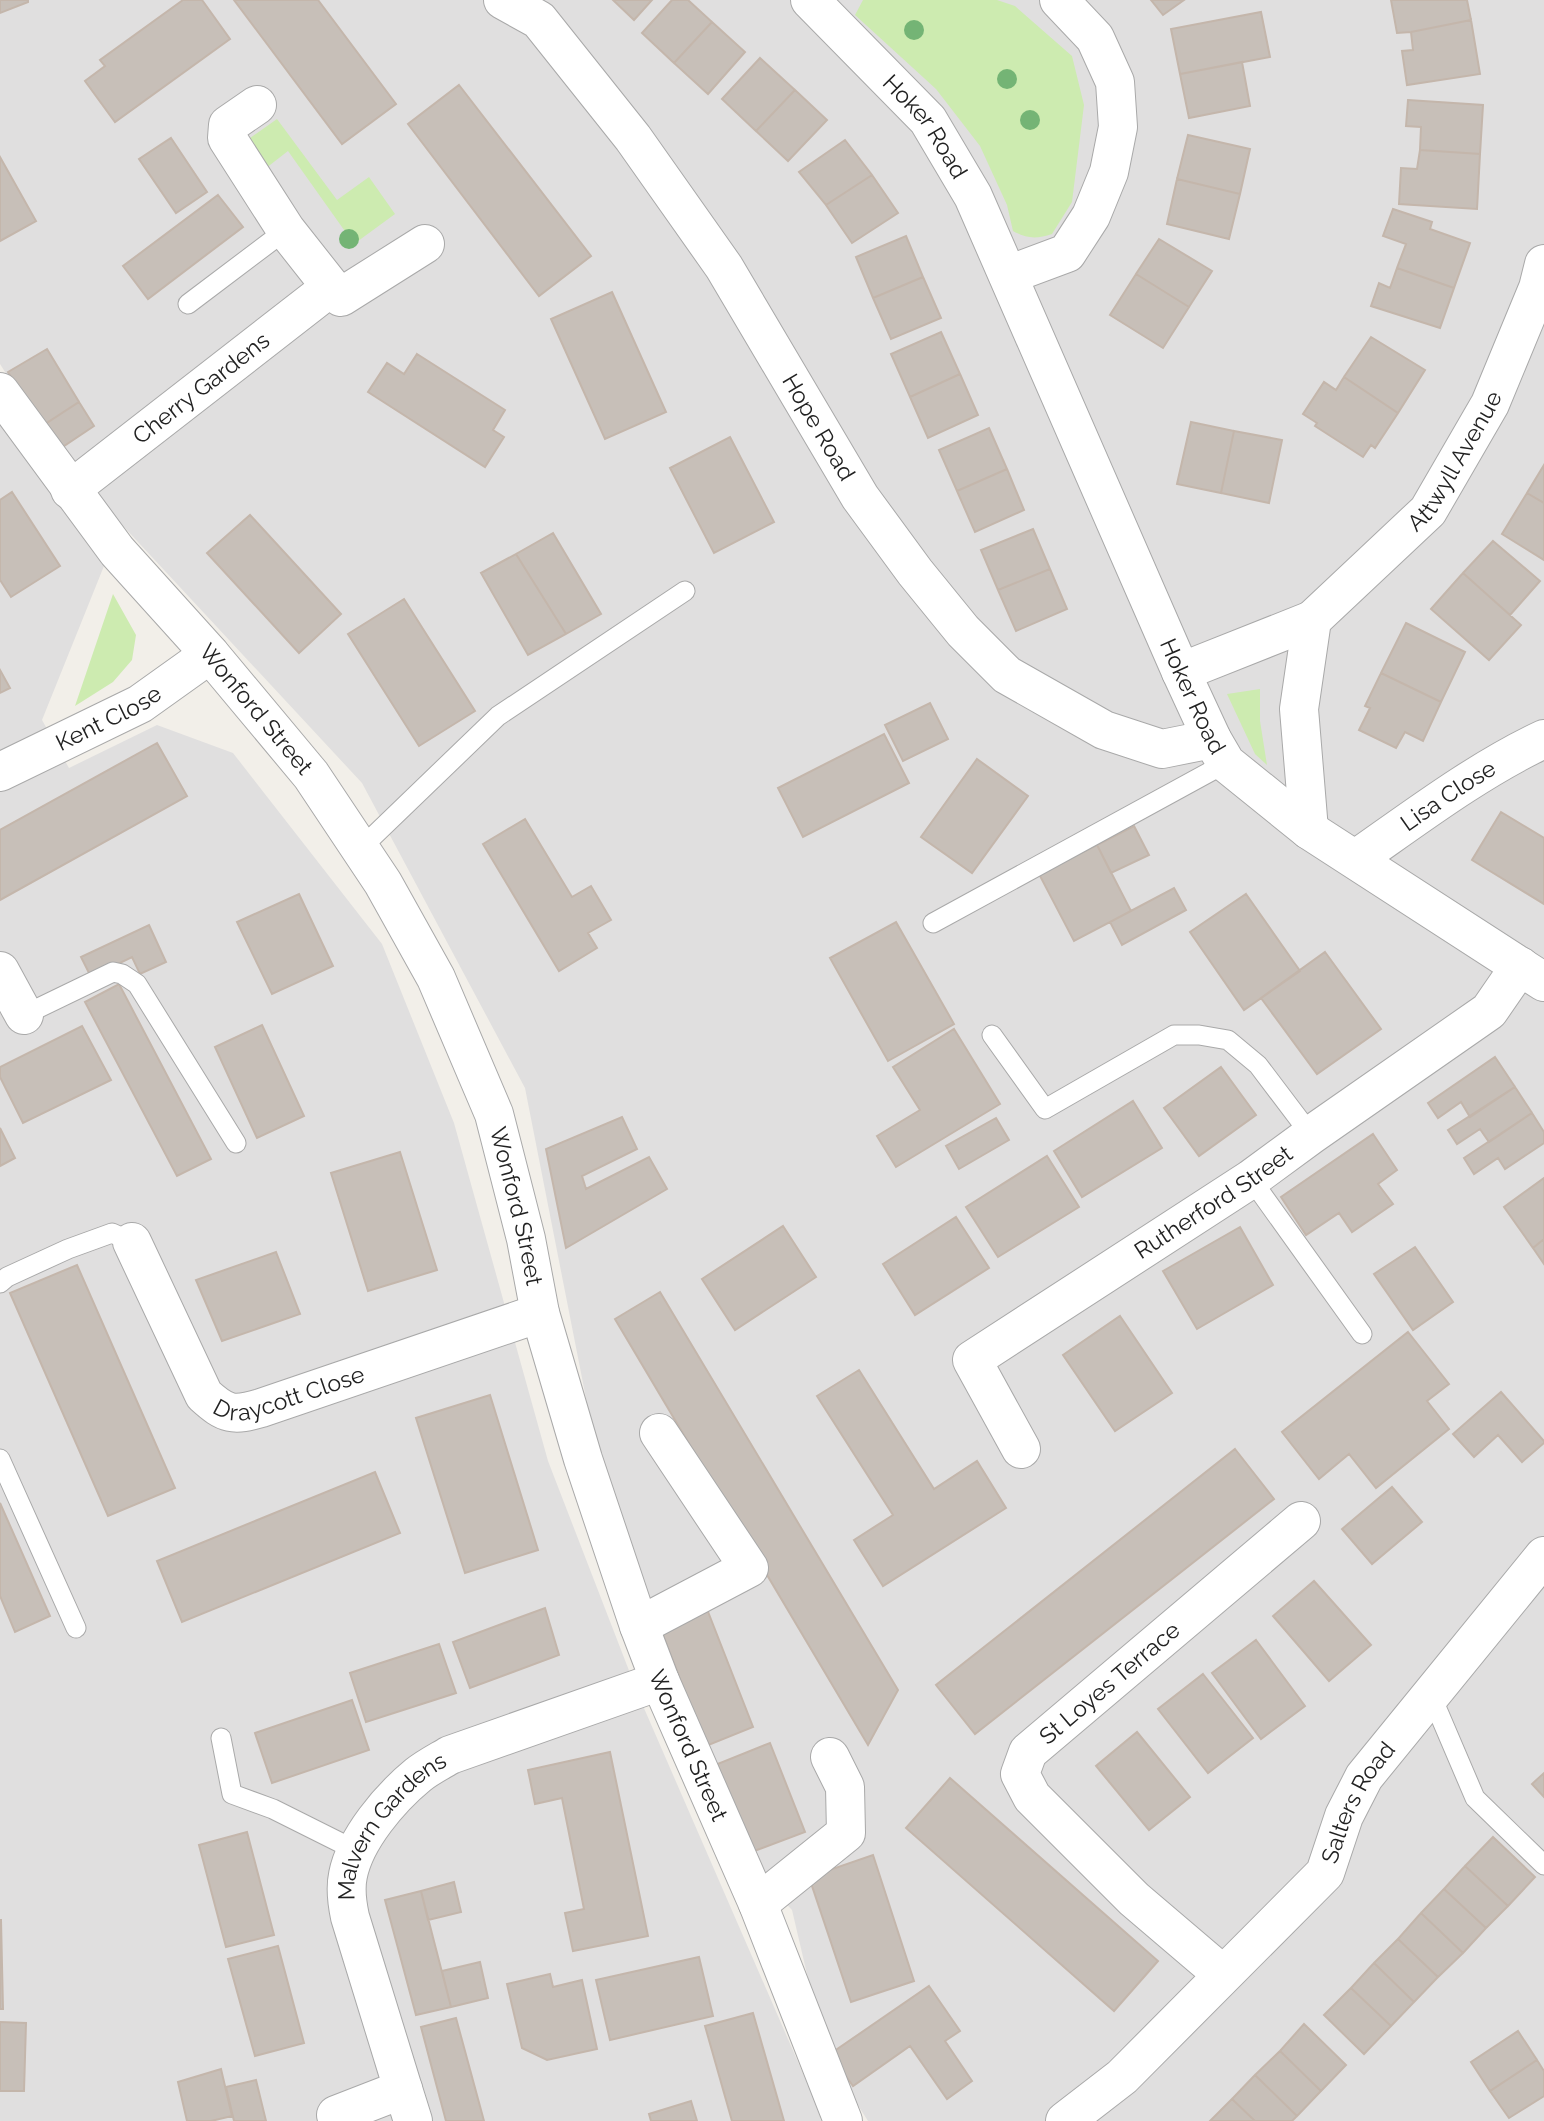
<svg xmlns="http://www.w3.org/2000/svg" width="1544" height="2121" viewBox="0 0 1544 2121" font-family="Raleway,sans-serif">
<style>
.residential{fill:#e0dfdf}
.grass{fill:#cdebb0}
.building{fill:#c7bfb8;stroke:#c4b6ab;stroke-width:2}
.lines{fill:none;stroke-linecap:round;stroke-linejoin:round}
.lane-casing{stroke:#a9a9a9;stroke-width:21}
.street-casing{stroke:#a9a9a9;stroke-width:40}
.lane{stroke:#fff;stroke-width:19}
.street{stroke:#fff;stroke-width:38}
.tree{fill:#74b475}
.labels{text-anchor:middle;stroke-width:7;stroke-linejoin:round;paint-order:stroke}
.street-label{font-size:23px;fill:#222;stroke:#fff}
</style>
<rect width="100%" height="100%" fill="#f2efe9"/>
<path class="residential" d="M0,0H1544V2121H868L826,2055L792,1910L749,1865L640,1595L595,1444L525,1088L362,783L59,457L0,364Z
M0,417L106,561L42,720L69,768L157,725L233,753L382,944L454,1123L548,1461L640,1699L818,2108L821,2121H0Z"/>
<path class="grass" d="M863,0H997L1015,6L1072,56L1084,105L1072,202L1052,234C1037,239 1027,239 1013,231L1007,205L980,146L936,89L855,15Z
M277,119L337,200L369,177L395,214L354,244L288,151L261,172L247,149L250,138Z
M113,594L136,635L132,660L113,682L75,706Z
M1260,689V721L1267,765L1255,754L1227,694Z"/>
<path class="building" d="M0,0H28V2L0,13Z
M183,0H202L230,39L115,122L85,81L105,66L100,60Z
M234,0H318L396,104L342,144Z
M613,0H652L634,20Z
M672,0H688L712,22L674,63L642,33Z
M1151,0H1184L1163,15Z
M1391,0H1467L1471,20L1411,32L1397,33Z
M1261,12L1270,57L1180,74L1171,29Z
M1471,20L1480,74L1407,85L1402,51L1413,50L1411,32Z
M712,22L745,52L708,94L674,63Z
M760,58L795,90L756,131L722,99Z
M1242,62L1250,106L1189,118L1180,74Z
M459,85L591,256L539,296L408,124Z
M795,90L827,120L788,161L756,131Z
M1408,100L1483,105L1480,154L1420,150L1421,127L1406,126Z
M1188,135L1250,149L1240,194L1177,179Z
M171,138L207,192L176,213L139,159Z
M845,140L872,175L826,205L799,172Z
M1420,150L1480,154L1477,209L1399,204L1401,168L1417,169Z
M0,157L36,221L0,241Z
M872,175L898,213L852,243L826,205Z
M1177,179L1240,194L1229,239L1167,224Z
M218,195L243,227L148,299L123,266Z
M1393,209L1432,222L1430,229L1470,243L1454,288L1397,268L1406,244L1383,236Z
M906,236L923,277L873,298L856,257Z
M1159,239L1212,271L1189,307L1136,274Z
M1397,268L1454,288L1440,328L1371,306L1379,283L1390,288Z
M1136,274L1189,307L1163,348L1110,315Z
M923,277L941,318L891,339L873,298Z
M612,292L666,412L605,439L551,319Z
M941,332L960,374L910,397L891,354Z
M1371,337L1425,370L1398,413L1344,377Z
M47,349L79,402L42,426L8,372Z
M417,354L505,410L493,430L504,437L485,467L368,392L387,363L404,374Z
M960,374L978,415L928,438L910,397Z
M1344,377L1398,413L1375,448L1371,445L1363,457L1315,426L1317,423L1303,414L1324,382L1336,390Z
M79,402L94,426L58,450L42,426Z
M1191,422L1234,431L1221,493L1177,484Z
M989,428L1007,469L957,491L939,450Z
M1234,431L1282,440L1269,503L1221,493Z
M730,437L774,522L714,553L670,468Z
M1544,465V503L1527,493Z
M1007,469L1024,510L975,532L957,491Z
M12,492L60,566L11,597L0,580V500Z
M1527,493L1544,503V560L1502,534Z
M250,515L341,614L299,653L207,553Z
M1033,529L1050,569L998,590L981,550Z
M553,533L601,614L566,634L516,554Z
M1493,541L1540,581L1510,615L1463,573Z
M516,554L566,634L528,655L481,573Z
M1050,569L1067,609L1016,631L998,590Z
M1463,573L1521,625L1489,660L1431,609Z
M404,599L475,711L419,746L348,634Z
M1406,623L1465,652L1441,702L1381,673Z
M0,670L10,688L0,693Z
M1381,673L1441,702L1423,741L1405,732L1396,748L1359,730L1370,708L1365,706Z
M930,703L948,739L903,761L885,725Z
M884,734L909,783L803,837L778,788Z
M157,743L187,796L0,900V830Z
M977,759L1028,796L972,873L921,837Z
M1501,812L1544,838V904L1472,860Z
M525,819L572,897L591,886L611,920L588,933L597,948L559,971L483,844Z
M1134,826L1149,855L1111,873L1097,845Z
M1097,845L1131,911L1074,941L1039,874Z
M1174,888L1186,910L1122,945L1110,922Z
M299,894L333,966L272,994L237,922Z
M1246,894L1300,971L1244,1010L1190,932Z
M896,922L954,1024L888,1061L830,958Z
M149,925L166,962L140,974L132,957L91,977L81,957Z
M1325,952L1381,1029L1317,1074L1261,998Z
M119,984L211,1159L177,1176L85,1002Z
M262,1025L304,1116L257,1138L215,1047Z
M82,1026L111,1080L23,1123L0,1077V1067Z
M954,1029L1000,1104L896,1167L877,1136L920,1110L893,1067Z
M1495,1057L1515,1087L1470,1117L1461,1102L1438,1118L1428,1103Z
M1221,1067L1256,1115L1199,1156L1164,1108Z
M1515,1087L1532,1113L1489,1142L1480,1129L1457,1144L1448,1130Z
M1133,1101L1162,1148L1082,1197L1054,1151Z
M1532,1113L1544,1132V1143L1505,1169L1498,1158L1474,1174L1464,1158Z
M622,1117L637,1149L582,1176L586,1189L649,1157L667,1189L566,1248L546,1149Z
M996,1118L1009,1140L959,1169L946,1146Z
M0,1128L15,1158L0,1166Z
M1373,1134L1397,1170L1378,1184L1393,1204L1352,1232L1339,1213L1306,1235L1281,1197Z
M400,1152L437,1270L368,1291L331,1173Z
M1047,1156L1079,1207L998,1257L966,1207Z
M1544,1178V1239L1533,1248L1504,1207Z
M956,1217L989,1268L915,1315L883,1264Z
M783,1226L816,1277L735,1330L702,1279Z
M1240,1227L1273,1285L1197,1329L1163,1271Z
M1544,1239V1264L1533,1248Z
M1415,1247L1453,1302L1413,1330L1374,1274Z
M276,1252L300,1314L222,1341L196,1280Z
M77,1265L175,1488L108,1516L10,1293Z
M660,1292L898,1690L868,1745L615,1319Z
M1120,1316L1172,1393L1115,1431L1063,1355Z
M1408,1332L1449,1384L1427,1401L1449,1429L1376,1488L1349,1454L1319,1479L1282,1432Z
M859,1370L934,1489L977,1461L1006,1508L883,1586L854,1540L893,1515L817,1396Z
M1501,1392L1544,1441V1443L1522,1462L1498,1435L1474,1457L1453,1434Z
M490,1395L538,1550L465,1573L416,1418Z
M1235,1449L1274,1499L975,1734L936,1685Z
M375,1472L400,1533L182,1622L157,1561Z
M1392,1487L1422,1522L1372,1564L1342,1529Z
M0,1503L50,1616L15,1632L0,1596Z
M1314,1581L1371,1645L1329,1681L1273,1616Z
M705,1604L753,1727L706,1746L658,1622Z
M545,1608L559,1655L470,1688L453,1642Z
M1256,1640L1305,1706L1261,1739L1212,1673Z
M439,1644L456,1693L366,1722L350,1673Z
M1203,1674L1253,1738L1208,1773L1158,1709Z
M352,1700L369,1750L272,1783L255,1733Z
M1137,1732L1190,1797L1149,1830L1096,1766Z
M770,1743L805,1832L749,1853L715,1765Z
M610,1752L648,1936L573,1951L565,1913L584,1909L562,1798L535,1804L528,1770Z
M1544,1773V1797L1532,1784Z
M950,1778L1158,1961L1114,2011L906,1828Z
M247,1832L274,1935L226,1947L199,1845Z
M1493,1837L1535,1877L1508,1906L1465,1866Z
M873,1855L914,1981L851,2002L809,1877Z
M1465,1866L1508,1906L1486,1928L1444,1889Z
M454,1882L461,1912L428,1920L421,1891Z
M1444,1889L1486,1928L1463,1953L1421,1913Z
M421,1891L451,2007L416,2015L385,1900Z
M1421,1913L1463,1953L1438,1977L1398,1939Z
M0,1920H1L3,2009H0Z
M1398,1939L1438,1977L1414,2002L1374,1963Z
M278,1946L304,2043L255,2056L228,1959Z
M699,1957L713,2016L610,2040L596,1980Z
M480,1962L488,1998L451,2007L442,1971Z
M1374,1963L1414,2002L1391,2026L1351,1988Z
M550,1974L553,1987L582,1980L597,2049L547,2060L522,2048L507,1984Z
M929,1986L960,2031L945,2041L972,2081L947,2099L910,2046L853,2086L830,2054Z
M1351,1988L1391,2026L1364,2054L1324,2015Z
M753,2013L784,2121H732L705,2026Z
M456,2018L484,2121H446L421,2027Z
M0,2022L26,2023L24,2091H0Z
M1304,2024L1346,2065L1321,2091L1280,2051Z
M1518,2031L1537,2060L1490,2091L1471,2062Z
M1280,2051L1321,2091L1297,2116L1255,2075Z
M1537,2060L1544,2071V2096L1509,2118L1490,2091Z
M221,2069L232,2116L211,2121H187L178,2082Z
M1255,2075L1297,2116L1292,2121H1255L1232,2099Z
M256,2080L266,2121H234L226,2087Z
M1232,2099L1255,2121H1210Z
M691,2101L697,2121H651L649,2114Z"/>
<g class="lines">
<defs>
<path id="lane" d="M188,304L286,230
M360,849L498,716L685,591
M933,923L1226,763
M24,1015L113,972L122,974L137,984L236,1143
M992,1035L1045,1109L1174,1035H1199L1228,1040L1258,1065L1311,1135
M1251,1179L1362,1334
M0,1283L7,1277L68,1249L112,1233L132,1242
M0,1459L76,1628
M1431,1695L1475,1798L1544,1865
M221,1738L232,1794L273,1809L355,1850"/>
<g id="street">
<path id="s1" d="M503,0L539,20L633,138L724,267L860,497L915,572L963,631L1007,675L1104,730L1162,749L1212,739"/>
<path id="s2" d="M810,0L928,120L973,196L1181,672L1212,739L1226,763L1309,830L1544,982"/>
<path d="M257,105L228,125L227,138L286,230L331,287"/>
<path d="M1008,275L1067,253L1091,216L1109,172L1118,127L1115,82L1095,38L1059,0"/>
<path id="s3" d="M0,392L117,551L210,654L311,775L383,883L436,978L494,1114L526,1239L540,1313L583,1459L639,1626L660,1681L758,1904L843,2121"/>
<path id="s4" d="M70,490L331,287L341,297L425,244"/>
<path d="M1181,672L1312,620"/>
<path id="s5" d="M0,772L140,704L210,654"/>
<path id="s6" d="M1309,830L1299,709L1312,620L1428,511L1490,404L1538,288L1544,264"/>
<path id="s7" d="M1356,859C1416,817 1478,770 1544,739"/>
<path d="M0,971L24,1015"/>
<path id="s8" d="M132,1242L204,1395C226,1415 233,1416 261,1408L540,1313"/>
<path id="s9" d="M1021,1449L972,1360L1251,1179L1311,1135L1489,1011L1520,966"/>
<path d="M639,1626L749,1568L659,1433"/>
<path d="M758,1904L846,1833L845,1787L830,1757"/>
<path id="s10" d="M1222,1974L1134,1899L1032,1797L1020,1774L1028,1752L1301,1521"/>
<path d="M403,2089L413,2121"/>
<path id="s11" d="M336,2115L403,2089L350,1917C347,1903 345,1889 348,1875C355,1839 390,1798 418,1775C428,1767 440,1761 450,1755L660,1681"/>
<path id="s12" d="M1065,2121L1122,2077L1325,1873L1344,1816L1364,1777L1544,1556"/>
</g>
</defs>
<use href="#lane" class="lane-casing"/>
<use href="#street" class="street-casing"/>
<use href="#lane" class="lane"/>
<use href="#street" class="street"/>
</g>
<g class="tree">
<circle cx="914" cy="30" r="10"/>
<circle cx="1007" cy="79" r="10"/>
<circle cx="1030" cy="120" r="10"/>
<circle cx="349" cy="239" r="10"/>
</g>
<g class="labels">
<g class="street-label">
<text dy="8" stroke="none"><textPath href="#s2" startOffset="172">Hoker Road</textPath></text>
<text dy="8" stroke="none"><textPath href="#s4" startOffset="166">Cherry Gardens</textPath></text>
<text dy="8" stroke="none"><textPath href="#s1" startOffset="536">Hope Road</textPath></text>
<text dy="8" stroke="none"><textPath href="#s6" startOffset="427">Attwyll Avenue</textPath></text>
<text dy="8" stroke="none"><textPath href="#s2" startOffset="803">Hoker Road</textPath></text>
<text dy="8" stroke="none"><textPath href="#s3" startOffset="408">Wonford Street</textPath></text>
<text dy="8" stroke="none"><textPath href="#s5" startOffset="121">Kent Close</textPath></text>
<text dy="8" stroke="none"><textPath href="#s7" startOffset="112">Lisa Close</textPath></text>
<text dy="8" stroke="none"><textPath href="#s9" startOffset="390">Rutherford Street</textPath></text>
<text dy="8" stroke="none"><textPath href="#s3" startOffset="975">Wonford Street</textPath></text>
<text dy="8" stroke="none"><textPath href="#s8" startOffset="262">Draycott Close</textPath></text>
<text dy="8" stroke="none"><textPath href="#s10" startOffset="416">St Loyes Terrace</textPath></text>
<text dy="8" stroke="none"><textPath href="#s3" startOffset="1542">Wonford Street</textPath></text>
<text dy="8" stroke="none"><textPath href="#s12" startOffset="438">Salters Road</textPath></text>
<text dy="8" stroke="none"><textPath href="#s11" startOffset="359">Malvern Gardens</textPath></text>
</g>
</g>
</svg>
